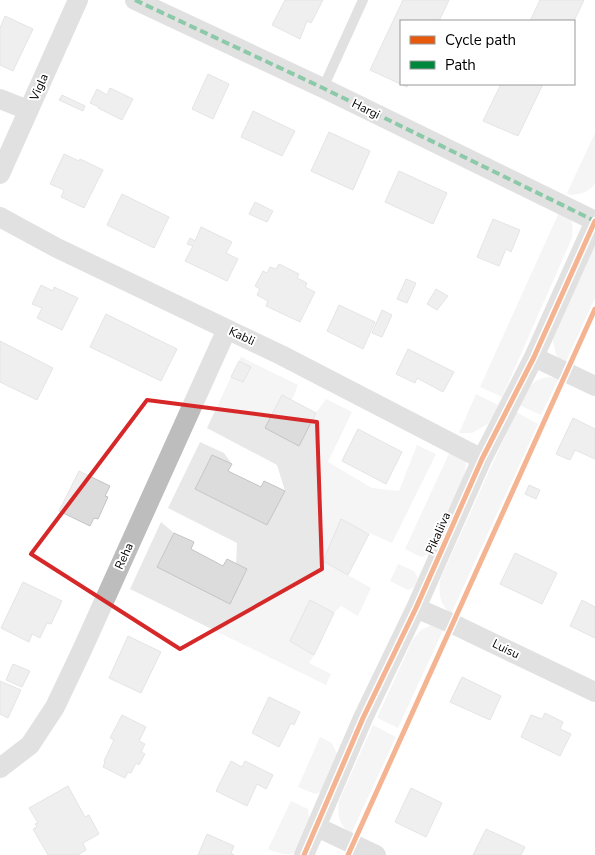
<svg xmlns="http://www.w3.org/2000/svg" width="595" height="855" viewBox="0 0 595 855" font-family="'Nunito Sans',sans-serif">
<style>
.green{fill:#e8e8e8}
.building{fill:#dcdcdc;stroke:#c4c4c4}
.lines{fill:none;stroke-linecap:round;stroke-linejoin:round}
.service{stroke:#bdbdbd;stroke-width:10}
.minor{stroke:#bdbdbd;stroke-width:20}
.quiet{stroke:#00873e;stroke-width:4;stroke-dasharray:8 4;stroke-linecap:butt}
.cycleway-casing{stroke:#fff;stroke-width:8}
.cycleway{stroke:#e8590c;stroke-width:5}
.marked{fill:none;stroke:#d62828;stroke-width:4;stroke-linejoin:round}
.labels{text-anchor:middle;stroke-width:4;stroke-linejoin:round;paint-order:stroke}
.street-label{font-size:12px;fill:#000;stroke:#fff}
</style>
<rect width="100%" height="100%" fill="#fff"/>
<path class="green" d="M595,133V184C589,192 580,194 571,195L567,193Z
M561,208C572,219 574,222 572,238L502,397L480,387Z
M595,242V298L564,366L556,355L552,337Z
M241,357L298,385L292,400L282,395L265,428L299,446L316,413L326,399L352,412L328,462L372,488L399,491L417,445L436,454L392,543L341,520L323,561L371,588L358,616L341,606L334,613L310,601L290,641L314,655L309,663L331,674L326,685L130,589L161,522L174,533L157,566L230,603L247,570L236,564L237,543L168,508L200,442L224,453L232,464L212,455L195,489L267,525L285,491L277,465L207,428L231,377L250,367L239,361Z
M548,377L559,378L541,415L519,405C527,389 529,381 548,377Z
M476,394L498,405L488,424L472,433H459Z
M516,412L538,424L451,614C439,602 439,596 440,580Z
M452,447L463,456L466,464L464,479L430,554L421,557L405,549Z
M398,564L414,571L418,578L414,587L408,590L390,581Z
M434,624L445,626L398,728L377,718L413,639L421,630Z
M373,725L396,737L351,834C339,824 337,817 339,801Z
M320,737L332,743L338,756L321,792L315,794L298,787Z
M291,801L308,809L309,818L293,854C284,855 277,853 268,849Z"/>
<path class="building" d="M285,0H323L311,23L307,21L300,39L272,25Z
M403,0H449L439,21H401V84H409L407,87L370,70Z
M540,0H584L574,21H530Z
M5,16L33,29L13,71L0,65V28Z
M208,74L229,84L213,119L192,109Z
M501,84H543L518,136L483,121Z
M110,88L133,99L122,120L98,108L99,107L90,103L97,89L107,95Z
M62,95L85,106L83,111L59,100Z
M253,111L295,131L282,156L241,137Z
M329,132L370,151L353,190L311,171Z
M64,154L79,161L80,159L103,170L84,208L61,197L64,190L50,184Z
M399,171L447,193L433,224L385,202Z
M122,194L169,217L154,248L107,225Z
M255,202L273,211L267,222L249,214Z
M493,219L520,230L511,252L506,249L499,266L477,257Z
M201,227L232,242L226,253L238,259L227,281L185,261L193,246L187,244L190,238L195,241Z
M279,264L299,274L297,278L307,283L305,287L315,292L300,322L266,306L268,301L257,295L260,289L255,286L263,271L267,273L270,267L276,269Z
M406,279L416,283L407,303L397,299Z
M41,285L53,291L54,287L78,298L62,330L37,318L42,308L32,304Z
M436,289L448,296L437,310L427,304Z
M339,305L375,322L363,349L327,331Z
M382,310L392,315L382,337L372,333Z
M106,314L177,349L161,381L90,347Z
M0,341L53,368L37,400L0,382Z
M408,349L454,372L443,392L417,378L415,383L396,374Z
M239,361L251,367L243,382L231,377Z
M282,395L316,413L299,446L265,428Z
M573,418L595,429V459L575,450L570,460L556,454Z
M358,429L402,452L386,484L342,461Z
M212,455L232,464L228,471L261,487L264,481L285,491L267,525L195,489Z
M79,471L110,486L105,496L108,497L98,519L94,518L90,526L59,511Z
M529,485L540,490L536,499L525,494Z
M341,519L369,534L348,575L323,561Z
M174,533L194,542L191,549L223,566L227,559L247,569L230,604L157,567Z
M515,553L557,573L542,604L500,584Z
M23,582L62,601L51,624L47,623L40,638L32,634L29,642L1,628Z
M310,600L334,613L314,655L290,641Z
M582,600L595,607V638L570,626Z
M128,636L161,652L141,693L109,678Z
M13,664L30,671L22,687L6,680Z
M462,677L501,696L490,720L450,702Z
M0,681L21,690L8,718L0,714Z
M269,697L300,712L294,725L291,723L279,747L252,733Z
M545,713L563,722L560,729L571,734L560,756L521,737L531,715L542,719Z
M122,715L146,727L139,741L145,744L141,752L145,754L139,765L136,763L131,773L128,772L125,778L103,767L105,762L104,761L114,740L110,738Z
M231,761L242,767L245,761L273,775L266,789L257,784L247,806L216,791Z
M68,786L85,817L89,815L99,834L83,843L86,850L78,855H48L33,829L37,827L35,824L38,823L29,808Z
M411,788L442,803L426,837L395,822Z
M486,829L525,847L521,855H473Z
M207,834L234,846L231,853L234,855H198Z"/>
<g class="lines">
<path class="service" d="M323,88L363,0"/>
<path class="minor" d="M135,0L323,88L595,221
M0,99L28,110
M0,174L78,0
M0,217L57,248L281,355L482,459
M534,357L595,386
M416,608L453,624L595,692
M0,768L30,745L55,707L82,650L227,329
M317,827L376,855
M304,855L363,718L416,608L482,459L534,357L595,221"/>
<path class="quiet" d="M135,0L323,88L595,221"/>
<defs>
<path id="cycleway" d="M304,855L363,718L416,608L482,459L534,357L595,221
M348,855L595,309"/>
</defs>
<use href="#cycleway" class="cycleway-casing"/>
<use href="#cycleway" class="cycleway"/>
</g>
<path d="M0 0H595V855H0ZM147,400L317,422L322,569L180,649L31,554Z" fill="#fff" fill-opacity=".55" fill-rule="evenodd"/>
<path class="marked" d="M147,400L317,422L322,569L180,649L31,554Z"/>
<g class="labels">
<g class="street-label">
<text transform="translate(39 87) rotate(-66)" y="4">Vigla</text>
<text transform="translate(366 109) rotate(26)" y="4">Hargi</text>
<text transform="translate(242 336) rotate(25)" y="4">Kabli</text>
<text transform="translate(438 533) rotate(-66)" y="4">Pikaliiva</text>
<text transform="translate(124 556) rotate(-66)" y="4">Reha</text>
<text transform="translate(506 649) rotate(26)" y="4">Luisu</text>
</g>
</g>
<rect x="400" y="20" width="175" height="65" fill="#ffffff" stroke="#999999"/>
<rect x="410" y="36" width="25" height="8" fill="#e8590c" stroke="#999999"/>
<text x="445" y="45" font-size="15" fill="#000000">Cycle path</text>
<rect x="410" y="61" width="25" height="8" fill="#00873e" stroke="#999999"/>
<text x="445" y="70" font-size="15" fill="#000000">Path</text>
</svg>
